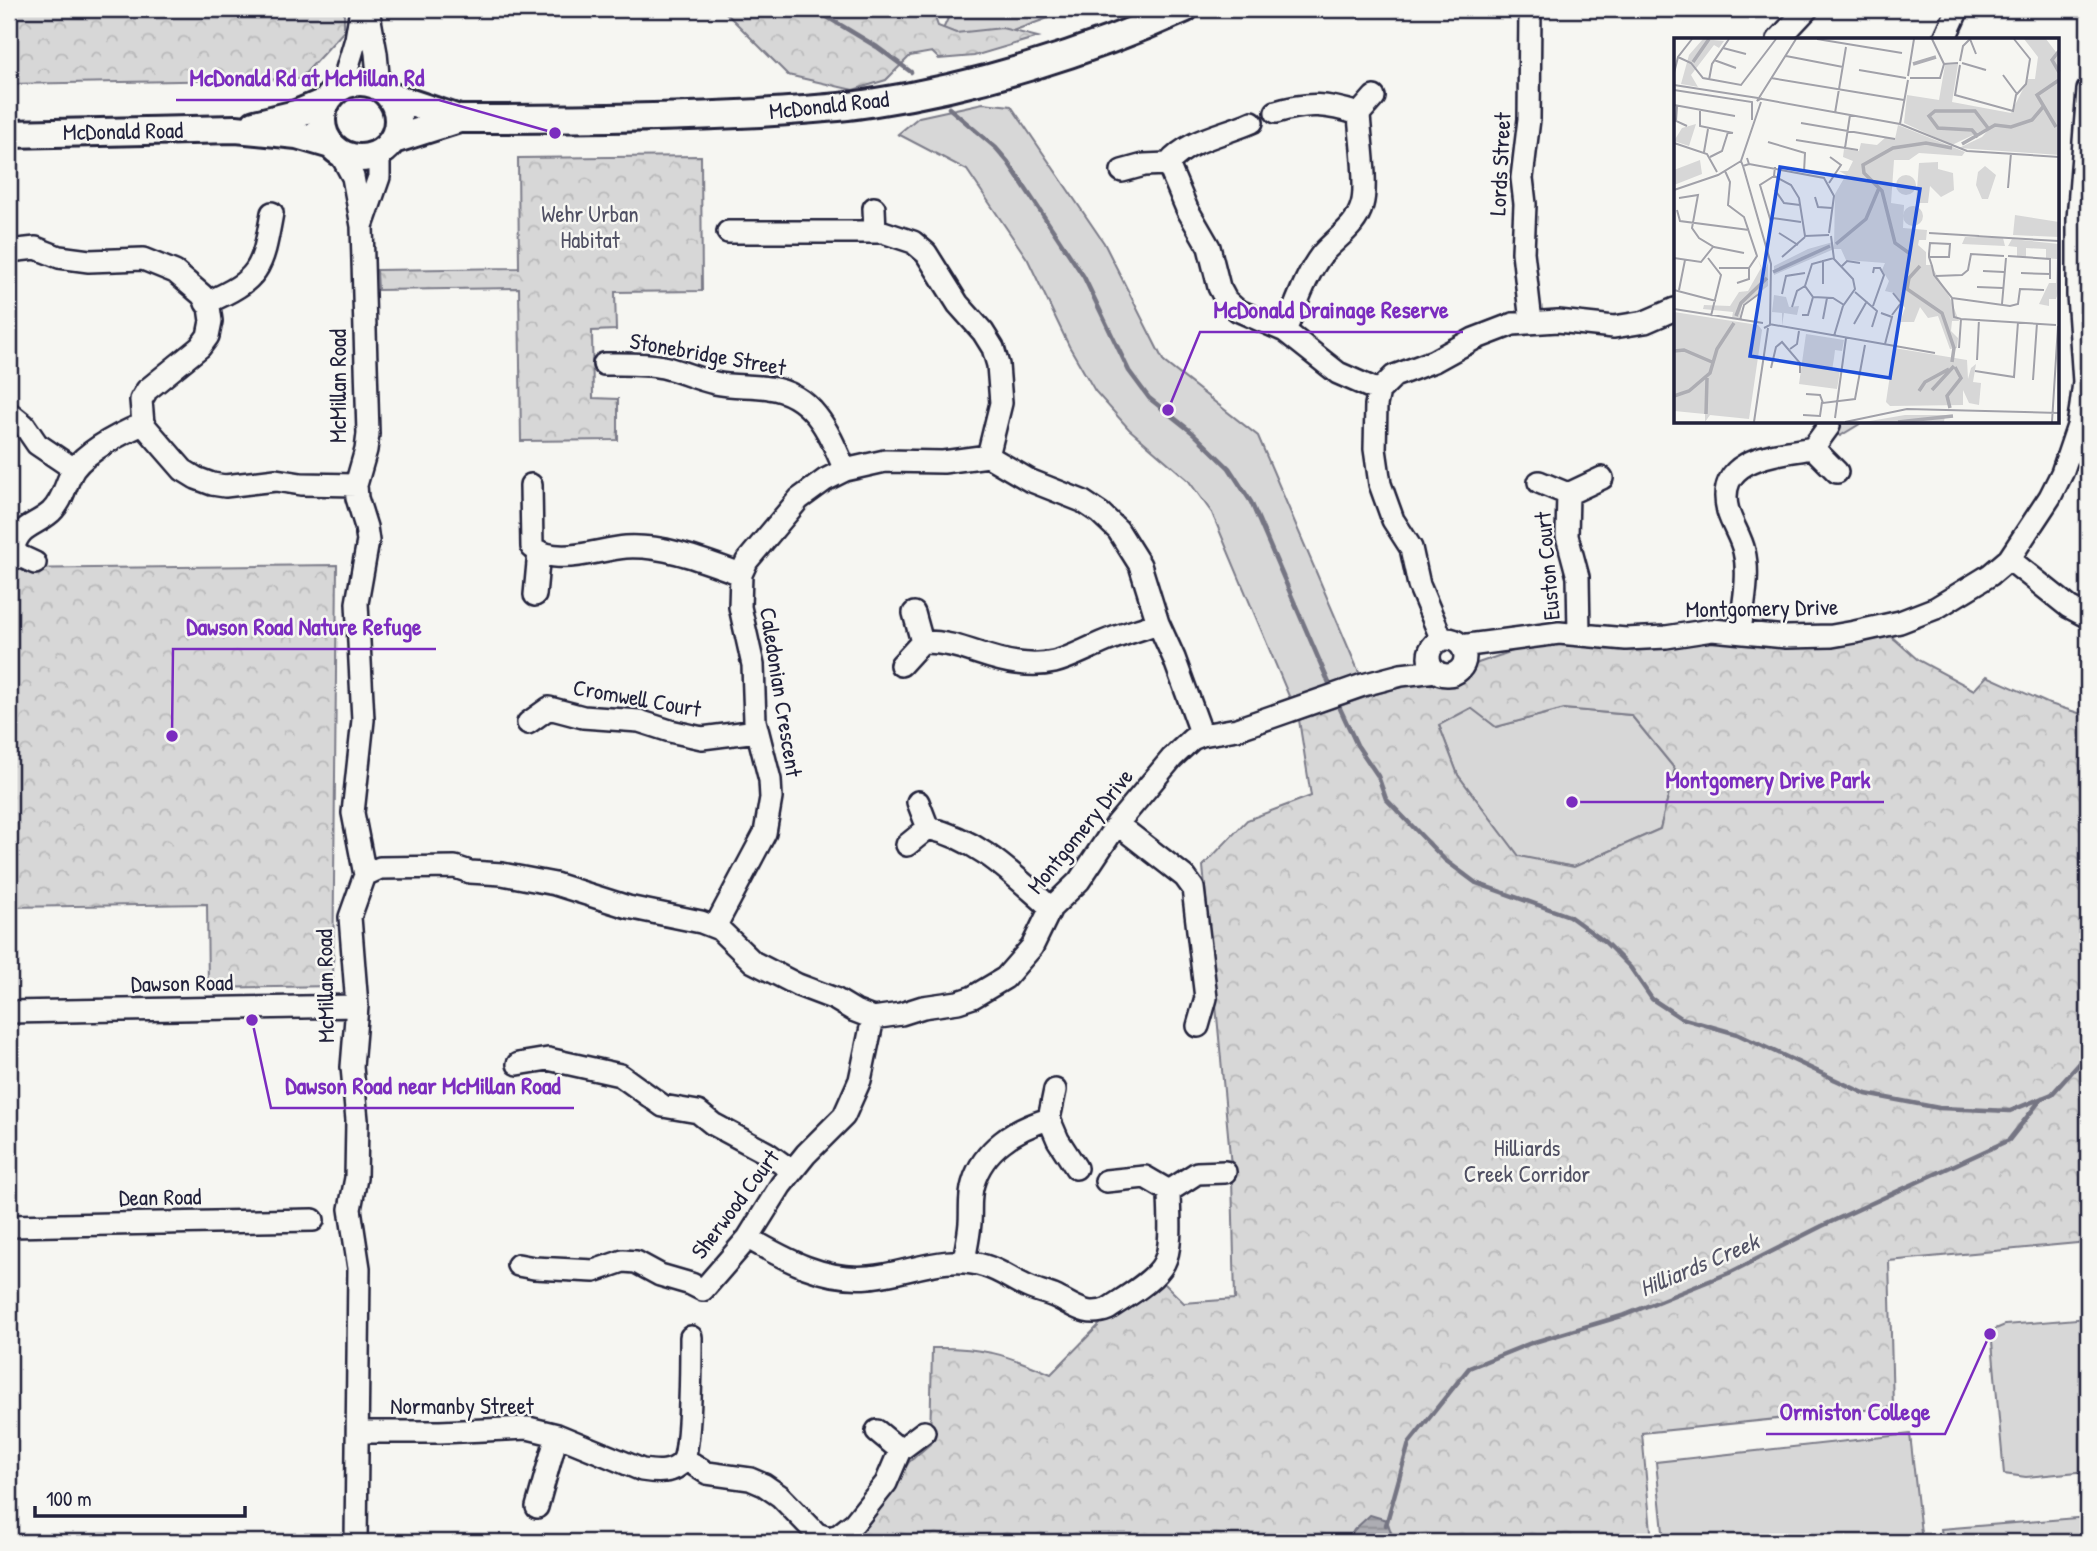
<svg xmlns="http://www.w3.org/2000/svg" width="2097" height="1551" viewBox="0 0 2097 1551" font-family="'Patrick Hand',sans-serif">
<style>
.green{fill:#d7d7d7;stroke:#7c7c89;stroke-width:2}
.forest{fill:url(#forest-crowns);stroke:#7c7c89;stroke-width:2;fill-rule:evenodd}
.water{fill:url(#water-rules);stroke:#757583;stroke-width:2}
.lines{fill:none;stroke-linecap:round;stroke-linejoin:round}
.stream{stroke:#757583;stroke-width:4.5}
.minor-casing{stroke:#22223b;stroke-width:26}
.major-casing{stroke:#22223b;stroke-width:32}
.minor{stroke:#f6f6f2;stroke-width:21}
.major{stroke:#f6f6f2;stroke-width:26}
.labels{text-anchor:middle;stroke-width:5;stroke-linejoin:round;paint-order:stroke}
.street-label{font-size:23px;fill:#22223b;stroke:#f6f6f2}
.park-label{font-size:23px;fill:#4f4f62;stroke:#f6f6f2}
.water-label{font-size:24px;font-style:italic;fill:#535365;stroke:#f6f6f2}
.inset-river{fill:none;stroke:#adadb3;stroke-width:3.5}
.inset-road{fill:none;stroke:#a1a1a9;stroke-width:2}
.view{fill:#1d4ed8;fill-opacity:0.15;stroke:#1d4ed8;stroke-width:3.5}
.inset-edge{fill:none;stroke:#22223b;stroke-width:3.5}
.leader{fill:none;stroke:#7b2cbf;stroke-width:2.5}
.callout-dot{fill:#7b2cbf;stroke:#f6f6f2;stroke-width:2.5}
.callout-label{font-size:24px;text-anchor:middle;font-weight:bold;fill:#7b2cbf;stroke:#f6f6f2;stroke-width:5;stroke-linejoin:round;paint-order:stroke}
</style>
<defs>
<pattern id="forest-crowns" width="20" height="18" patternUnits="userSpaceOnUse" patternTransform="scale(1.75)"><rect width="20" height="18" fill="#d7d7d7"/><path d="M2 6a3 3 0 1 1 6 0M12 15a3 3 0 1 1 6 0" fill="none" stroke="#b8b8b9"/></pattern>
<pattern id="water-rules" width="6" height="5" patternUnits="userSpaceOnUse" patternTransform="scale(1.75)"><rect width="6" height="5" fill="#adadb3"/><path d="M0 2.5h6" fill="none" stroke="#8c8c93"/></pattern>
</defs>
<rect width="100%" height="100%" fill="#f6f6f2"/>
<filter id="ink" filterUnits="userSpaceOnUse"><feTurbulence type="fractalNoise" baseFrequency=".0143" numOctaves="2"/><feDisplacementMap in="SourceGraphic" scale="14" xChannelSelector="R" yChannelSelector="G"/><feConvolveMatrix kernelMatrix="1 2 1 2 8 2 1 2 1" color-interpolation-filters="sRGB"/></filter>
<g filter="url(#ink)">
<path class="green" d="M952,9H1073L996,37L933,52Z
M983,103L1011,106L1104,243L1164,362L1258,436L1369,696L1299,720L1212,513L1188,480L1129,429L1095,391L1069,346L1028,260L967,170L898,134L919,117Z
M1826,422H1863L1840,436Z
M1471,707L1496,727L1564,709L1631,715L1675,769L1660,829L1574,867L1519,857L1458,775L1439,725Z
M2088,1318V1471L2026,1477L2004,1474L1991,1331L2005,1325Z
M1910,1434L1922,1542H1664L1656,1462Z
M2088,1517V1542H1943L1941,1529Z"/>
<path class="forest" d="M9,9H344V31L300,79L9,84Z
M722,9H932L938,26L956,33L1002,28L1038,37L974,56L939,59L932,52L910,56L886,80L853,90L788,75Z
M701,156L702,291L615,292L616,330L592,331L593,398L618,399V440L521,441L519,288L378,290L377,270L519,268L518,158Z
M337,565L333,986L208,988L207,904L9,907V569Z
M1891,636L1918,660L1974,690L1987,676L2047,703L2088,716V1242L1889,1261L1893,1407L1642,1433L1652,1542H842L886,1499L909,1462L930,1444L932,1348C982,1347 1005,1354 1051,1374L1102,1322L1160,1279L1184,1303L1235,1299L1232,1177L1203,866L1247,820L1311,796L1299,720L1369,696L1412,684L1459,680L1478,663L1536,643L1661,645L1724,641L1761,646L1815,648ZM1471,708L1496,727L1564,709L1631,715L1675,769L1660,829L1574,867L1519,856L1458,775L1439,725Z
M328,1538V1542H9Z"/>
<path class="water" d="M1370,1515L1387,1520L1394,1542H1347L1354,1530Z"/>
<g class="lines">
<path class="stream" d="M814,9L877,47L911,72
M949,108L996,148L1008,162L1084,277L1129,371L1149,398L1193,433L1229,468L1251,502L1332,690
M1337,702L1357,745L1378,776L1386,799L1445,860L1476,883L1569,916L1605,942L1630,967L1652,999L1681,1018L1737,1034L1866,1094L1939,1108L2010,1111L2052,1094L2088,1054
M1386,1525L1409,1443L1469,1368L1531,1343L1625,1315L1729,1273L1822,1226L2009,1140L2042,1098"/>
<defs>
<path id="minor" d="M368,9L376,53L379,86
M1530,9L1529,119L1522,178L1525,204L1523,252L1531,322
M1778,40L1807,9
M1944,40L1958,9
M342,86L356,39L361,9
M1276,112C1308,102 1327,104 1359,114
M340,153L353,177L362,226L368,434L366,450L356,485L357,498L366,527L368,541L357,603L363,720L353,813L365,875L350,917L357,1006L352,1067L357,1120L356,1178L350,1209L359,1268L356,1542
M1168,164C1189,139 1223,135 1252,122
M1122,171L1144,165L1168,164L1187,209L1209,247L1219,287L1226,300L1237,310L1285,331L1338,373L1379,391
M874,208L875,231
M362,226L379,177V154
M728,232H883L913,242L926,253L958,304L983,332L993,348L998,365L1001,403L988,456
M9,251L36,248L59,257L89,261L143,259L175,272L202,295L209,307L211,321L208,336L200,347L147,390L141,400L143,424
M206,303C261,279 262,269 272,213
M1285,331C1296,306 1305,276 1322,254C1337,237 1356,227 1362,205C1368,186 1360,136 1359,114L1374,97
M604,364C624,364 644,363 663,367C681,371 697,379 715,383C733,387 751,385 769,388C814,394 829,433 845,470
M9,413L24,425L37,444L74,469
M143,424L183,470L196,478L212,484L225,486L276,480L301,484L356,485
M1813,448L1837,472
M1539,482L1568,494
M531,485L532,547C557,567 598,549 626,547C667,545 704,561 741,574
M13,549L20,556L35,563
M9,552L13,549C20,524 34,527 51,512C64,500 65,483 74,469C88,450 122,433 143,424
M2009,559L2069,607L2088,617
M535,595L539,552
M914,613L922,642
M1740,631C1743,606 1750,576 1744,551C1741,537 1732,525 1728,511C1714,457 1777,454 1813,448L1829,426
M1579,633L1578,577L1567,536L1568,494L1602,478
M1429 657a18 18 0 1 1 36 0a18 18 0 1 1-36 0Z
M1442,640L1419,585L1411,548L1393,520L1380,484L1375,449L1376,405L1379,391L1394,376L1434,361L1474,339L1513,324L1558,321L1614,327L1645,322L1675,309
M1461,646L1559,633L1626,639L1666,637L1712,630L1786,637L1832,636L1855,632L1900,622L1936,608L1990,575L2009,559L2050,497L2062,473L2078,426L2081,406L2084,382L2078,295V219L2088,90
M901,665L922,642C959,641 983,659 1017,663C1055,668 1068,657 1101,643C1119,635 1139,630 1158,623
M528,723L549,708L583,717L639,721L670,731L702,738L757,731
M918,802L928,828C980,840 1011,873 1051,908
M1117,824L1185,877L1193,888L1206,998L1198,1026
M907,845L928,828
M365,875L380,868L455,867L470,872L502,874L555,884L628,907L701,922L719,929L753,962L798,985L835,999L855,1011L873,1018L901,1014L923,1007L958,1002L973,997L1005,978L1032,947L1051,908L1079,881L1117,824L1172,758L1192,739L1202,735L1237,729L1363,685L1401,675L1436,671
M715,927L765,833L771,798L770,780L755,721L753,665L740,607L741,574L747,561L799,499L825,480L845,470L885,461L943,462L988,456L1029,480L1082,501L1100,513L1118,530L1140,565L1158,623L1174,658L1202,735
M9,1012L357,1006
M518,1064L548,1059L620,1075L663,1106L698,1112L713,1124L767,1153L792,1171
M1049,1119L1058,1140L1076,1168
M1169,1191L1197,1173L1225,1172
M9,1226L313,1220
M748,1238C786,1260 824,1281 869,1277C908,1274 945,1253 985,1266C999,1270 1011,1279 1024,1285C1033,1290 1044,1292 1054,1296C1074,1305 1086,1318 1108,1309C1124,1298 1156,1280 1164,1263C1173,1246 1169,1211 1169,1191L1145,1177L1106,1181
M964,1261C966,1249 969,1236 970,1223C971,1210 969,1197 973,1184C983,1149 1015,1129 1049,1119L1055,1090
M518,1265L534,1268L594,1271L623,1261L636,1262L660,1275L691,1284L703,1290L748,1238L781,1185L806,1154L844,1116L860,1080L873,1018
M877,1431L900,1450
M358,1432H440L528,1428L557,1435L642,1470C656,1472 674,1474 683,1461C691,1450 691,1358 691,1337
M685,1459L707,1473L750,1479L764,1485L780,1496L817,1534L829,1538L839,1535L854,1523L886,1483L900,1450L924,1432
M537,1507L557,1435"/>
<path id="major" d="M322 120a38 38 0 1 1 76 0a38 38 0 1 1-76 0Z
M390,96L459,119H485C576,119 668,118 760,113C796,110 834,109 870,103C975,87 1087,53 1184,9
M255,124L296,114L327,101
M9,134L236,129L297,135L331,145
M393,140L459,119"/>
</defs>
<use href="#minor" class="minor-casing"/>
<use href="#major" class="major-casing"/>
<use href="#minor" class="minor"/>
<use href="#major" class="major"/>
</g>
</g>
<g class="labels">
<g class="street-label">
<text transform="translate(829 105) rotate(-6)" y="8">McDonald Road</text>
<text transform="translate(123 131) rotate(-1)" y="8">McDonald Road</text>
<text transform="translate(1500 164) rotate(-87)" y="8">Lords Street</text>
<text transform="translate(708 354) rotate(10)" y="8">Stonebridge Street</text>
<text transform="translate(338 386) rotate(-90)" y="8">McMillan Road</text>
<text transform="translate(1547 566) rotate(-95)" y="8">Euston Court</text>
<text transform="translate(1762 608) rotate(-1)" y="8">Montgomery Drive</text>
<text transform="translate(781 692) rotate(81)" y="8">Caledonian Crescent</text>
<text transform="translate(637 698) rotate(10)" y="8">Cromwell Court</text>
<text transform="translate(1080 831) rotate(-51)" y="8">Montgomery Drive</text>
<text transform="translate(182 983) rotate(-1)" y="8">Dawson Road</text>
<text transform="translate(325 986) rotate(-91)" y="8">McMillan Road</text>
<text transform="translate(160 1197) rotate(-1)" y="8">Dean Road</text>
<text transform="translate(735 1204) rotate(-53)" y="8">Sherwood Court</text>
<text x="462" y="1414">Normanby Street</text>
</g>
<g class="park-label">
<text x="590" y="222">Wehr Urban<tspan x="590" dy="26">Habitat</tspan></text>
<text x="1527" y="1156">Hilliards<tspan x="1527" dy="26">Creek Corridor</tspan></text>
</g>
<g class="water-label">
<text transform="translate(1699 1265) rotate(-23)" y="8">Hilliards Creek</text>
</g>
</g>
<g transform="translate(1674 38)">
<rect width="385" height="385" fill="#f6f6f2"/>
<path d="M29,1L50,3L45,10L40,7L17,37L24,49L7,46L15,17ZM350,1H372L385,18V117L285,110L308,99L318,88L278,107L230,85L233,57L265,62L271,27L284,26L278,64L337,75L354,41H361L364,19ZM22,86L15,108L0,103L8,90ZM26,122L28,136L0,147V132ZM264,124V131L279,135L280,152L267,159L256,148L254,165H242L245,125ZM311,128L322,137L314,161H308L302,147L304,134ZM222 147a10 10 0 1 1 20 0a10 10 0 1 1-20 0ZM229 178a10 10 0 1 1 20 0a10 10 0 1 1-20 0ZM159,204L160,211L100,237V228L134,211Z" fill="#d7d7d7"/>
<path d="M224,87L291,114L288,118L245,115L235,122H220L217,165L230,167L229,190L253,192L252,202H245L244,207L252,214V227H257L276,260L285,283H278L277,293L284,300L283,310L276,311L264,278L254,280L246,269L240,284H226L231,270L220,255L211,253L215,243L208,232L211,225L172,222L167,211H160L161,156L172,137L165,133H174L179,123L169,119L170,111L185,113L187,105L203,107L212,99L221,101ZM341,177L385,184V199L339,197ZM291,199L329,200L331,208L288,206ZM338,201L385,206L384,255L382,261H375V268L365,266L375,245H382L383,221L372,220V211L352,210V219L343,218V209L334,208ZM84,222L90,234L94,225V248L68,267L65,281L58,280L59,274L29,271L30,267L56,268L65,254L74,253L87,230ZM100,257L112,259L115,269L125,268L123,277L110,275L108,288V275L98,274ZM0,274L84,287L88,292L75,381L36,377L31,384V376L0,373ZM132,296L170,302L168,313L161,312L160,320L158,332L166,333L163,351L125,346ZM220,310L293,322L294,341L297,330L302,326L299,344L307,345L305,367L295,365L289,352V367L216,368L212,364ZM231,377H271L270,384H190Z" fill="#d7d7d7"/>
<path class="inset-river" d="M385,13L378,22L385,34M19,24L35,1M239,26L262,19M382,89L363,57L385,42M304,99L298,92L264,90L255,78L261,73H301L314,90M288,106L321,87L337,89L358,82L369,69M162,206L192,181L205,150M235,215L221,205L208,153L190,135L189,127L219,110L252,105L278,110M246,228L235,240L233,251L268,275L280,310L278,324M99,234L156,208M62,278L67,265L93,240M0,313L10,312L38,324M258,352L280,328M245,353L251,344L275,331M0,358L15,353L36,335L43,311L60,285M276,370L273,358L287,340L281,329M32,376L33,340M224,384L279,378"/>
<path class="inset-road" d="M143,1L228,15M258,1L270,26M49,10L72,16M112,18L169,29M4,19L17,25L29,40L67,47L102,1M40,22L62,30M286,23L289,8L296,1L302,16M288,25L312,32L308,31M286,27L281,57L339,73L342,57L352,46L356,21L340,1M185,32L232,40M0,35L4,19L18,1M329,37L343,56M234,38L240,1M97,40L230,62M236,40H266L270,26L284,25M35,42L38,26L55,1M0,47L84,60M0,52L78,64V82M88,60L83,63L122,1M88,61L226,86L293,113L385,119M0,67L61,78M3,68L2,83L13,88M26,72V88L59,95M161,75L172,9M127,85L221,101M226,86L234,42M122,102L184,112M94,104L131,115L130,134M0,105L33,116L43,134M171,110L176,77M30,114L34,91M36,119L48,113L54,94M73,120L75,126L69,128L67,123L87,64M75,126L150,140L160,158L155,195M69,128L97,226L96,287L90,290M101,129L100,138L117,147L125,160L131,198L155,197M155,145L167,127L156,119M334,150L337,115M0,152L44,137L67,123M101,152L110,165L126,167M141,159L144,169L158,170M5,160L24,157L18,190L25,200L40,209L70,215M3,172L6,183L75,192M98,180L127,184M99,180L97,184L86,147L100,138M105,195L124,207M255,195L305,198M157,198L160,221L179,241L181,251L169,268L160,298M301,198L385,203M334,218L376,221V241M108,219L131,199M255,219H275L276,206L256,205L255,216V219L258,228L260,237L278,260L280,279L287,281M0,220L27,224L39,209M34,220L47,237L37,278M160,220L138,226L131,248L139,259L159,260L170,267M149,222V246M167,229L173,223L186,225M45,230H75L83,218L70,179L54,167L56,144L51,133M309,233L330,234M199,235L200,230H206L210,237L199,268M347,235L376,236M262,238L288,237L294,232L297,216L330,218M63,245L75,241V230M303,249L329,250M0,252L42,263M5,252L11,222M181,254L203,273L198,289M108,256L112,238L131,235M278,260L336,268L344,266L346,251L370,252M328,266L332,220M118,269L123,253L131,248M0,271L89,285M207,275L218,279L211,306M128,277H134L139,259M218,277L227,265L219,255M149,281L153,260M287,281L382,287M66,282L70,267L86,255M95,286L261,315M180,286L193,263M285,310L287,281M116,311L123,306L125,293M303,322L305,281M97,330L102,309L108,304L126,325V335M301,333L340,339L344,284M359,342L363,285M132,356L146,357L149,365L181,361L191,307M129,377L146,378L148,364M161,380L172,300M80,384L94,290M171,384L233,371L385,375M378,384L384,288"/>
<path class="view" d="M106,129L246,151L216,340L76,318Z"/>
<rect width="385" height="385" class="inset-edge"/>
</g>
<path class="leader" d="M555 133L439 100H176M1168 410L1200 332H1463M172 736L173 649H436M1572 802L1651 802H1884M252 1020L271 1108H574M1990 1334L1945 1434H1766"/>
<g class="callout-dot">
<circle cx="555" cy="133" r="7"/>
<circle cx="1168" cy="410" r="7"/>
<circle cx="172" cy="736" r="7"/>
<circle cx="1572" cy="802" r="7"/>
<circle cx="252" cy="1020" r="7"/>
<circle cx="1990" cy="1334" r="7"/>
</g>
<g class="callout-label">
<text x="307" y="86">McDonald Rd at McMillan Rd</text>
<text x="1331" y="318">McDonald Drainage Reserve</text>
<text x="304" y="635">Dawson Road Nature Refuge</text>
<text x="1768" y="788">Montgomery Drive Park</text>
<text x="423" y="1094">Dawson Road near McMillan Road</text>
<text x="1855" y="1420">Ormiston College</text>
</g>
<rect width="2097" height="1551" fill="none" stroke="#f6f6f2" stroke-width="35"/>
<rect x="18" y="18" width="2062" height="1516" fill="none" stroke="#22223b" stroke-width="2.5" filter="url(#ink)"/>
<path d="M35 1506v10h210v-10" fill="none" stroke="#22223b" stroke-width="3.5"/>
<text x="46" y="1506" font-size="21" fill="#22223b" stroke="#f6f6f2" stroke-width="5" paint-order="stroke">100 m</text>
</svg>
